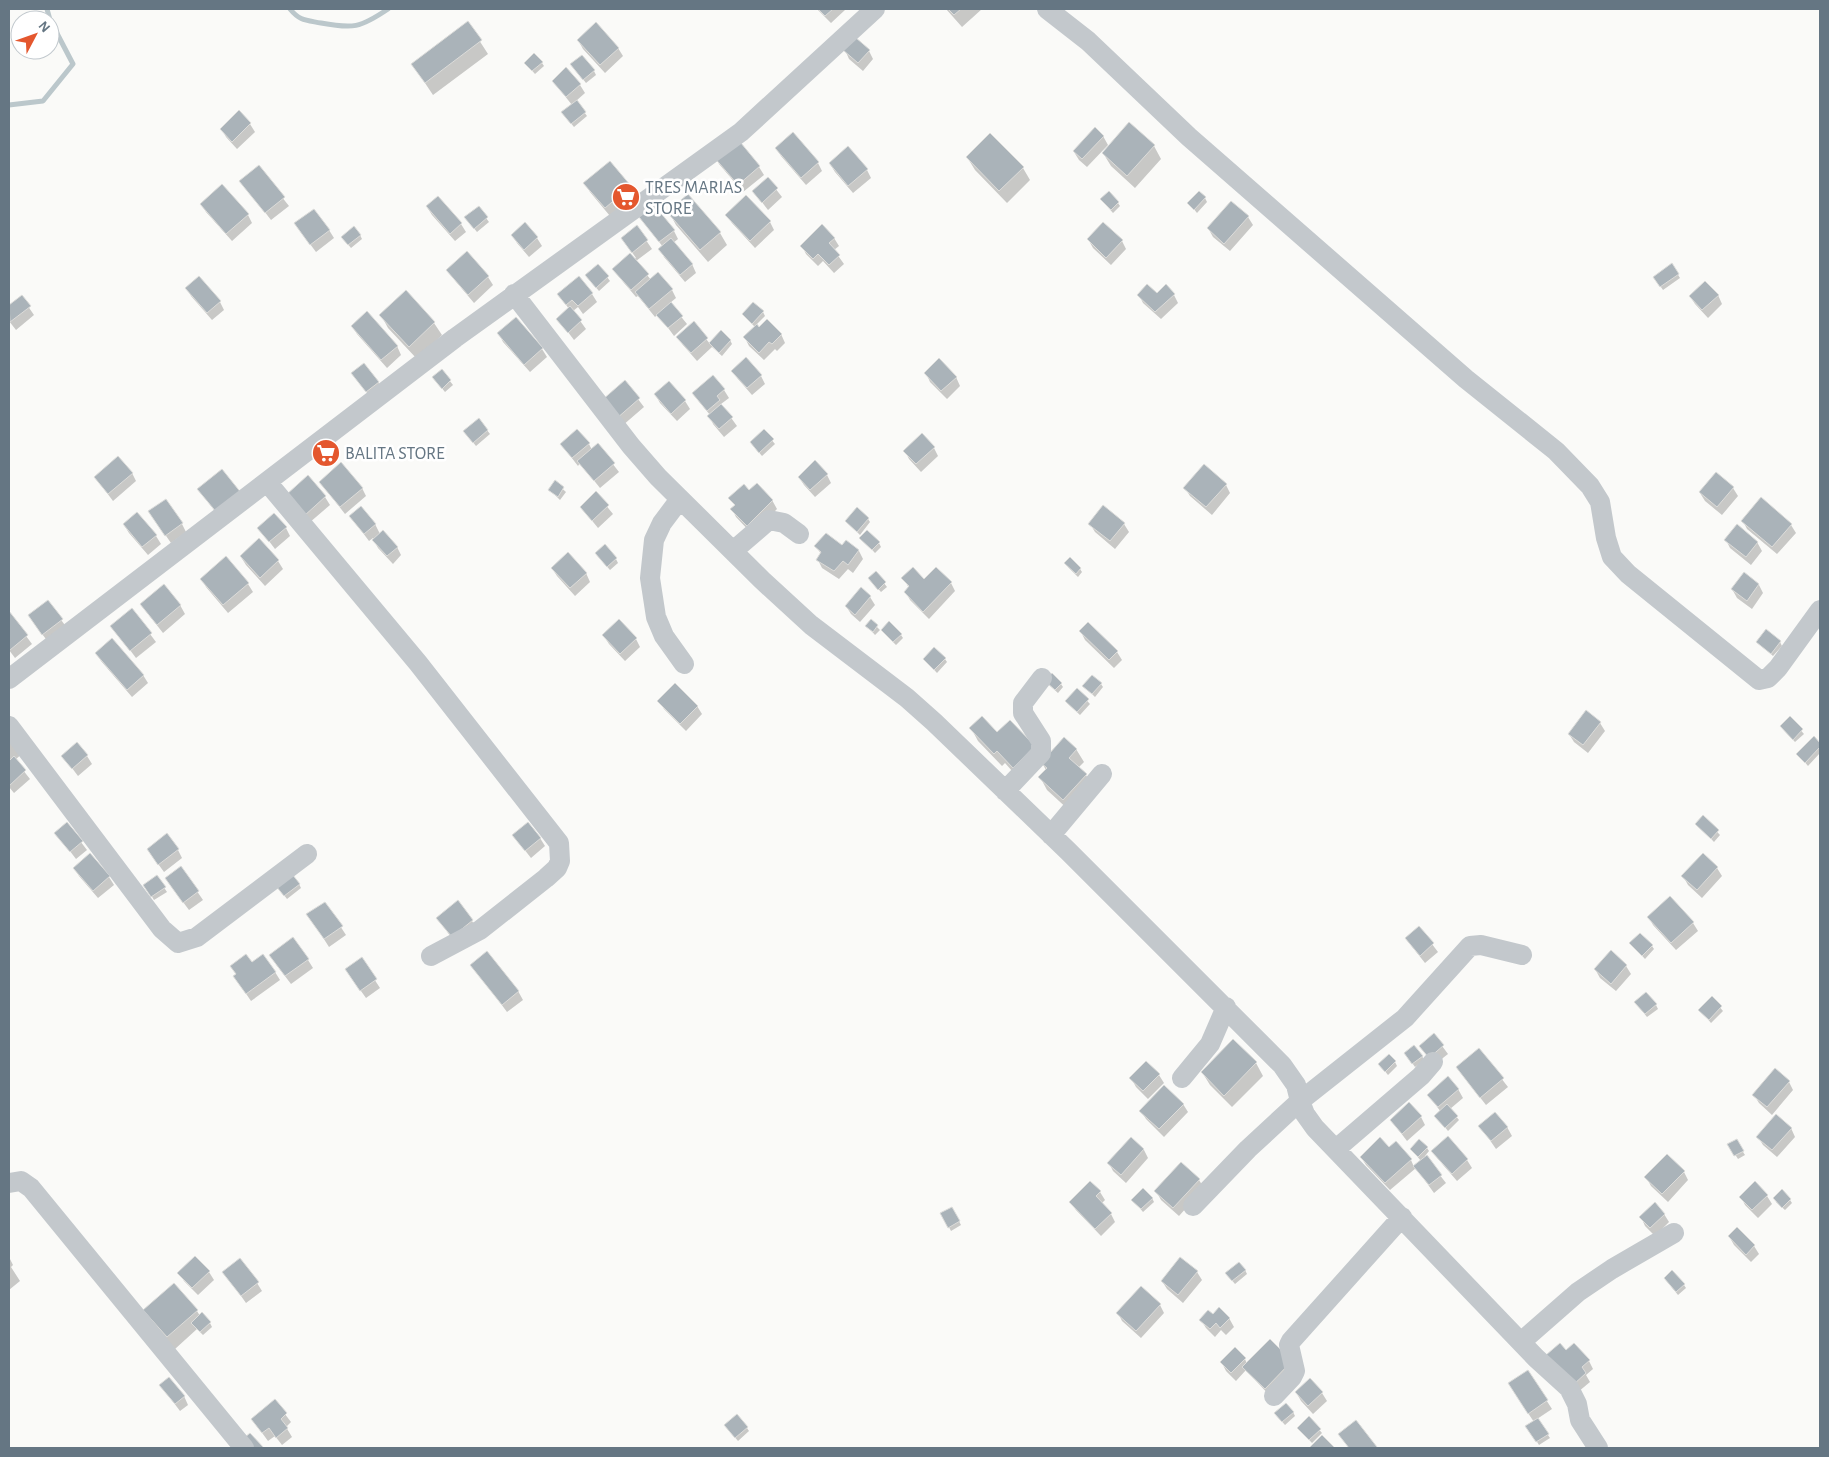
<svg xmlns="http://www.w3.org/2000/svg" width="1829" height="1457" viewBox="0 0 1829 1457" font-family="'Alegreya Sans',sans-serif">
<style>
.shadow{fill:#0003}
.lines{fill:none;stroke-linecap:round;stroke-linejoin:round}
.stream{stroke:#bbc7cb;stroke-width:5}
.building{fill:#aab3b9;stroke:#dcdcda}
.minor{stroke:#c3c8cc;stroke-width:20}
.labels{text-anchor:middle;stroke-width:5;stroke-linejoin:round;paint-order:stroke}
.poi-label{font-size:18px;fill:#657683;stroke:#fff;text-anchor:start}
</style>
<rect width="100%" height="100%" fill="#fafaf8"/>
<path class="shadow" d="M817,9H844L845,10L831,23Z
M946,9H982L962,27Z
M468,23L488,54L433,95L413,65Z
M578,40L618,48L623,56L605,73L583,49Z
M845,50L869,51L873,59L863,71L849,59Z
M542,63L544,66L535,74L528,66Z
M574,68L594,71L596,75L586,83Z
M553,81L580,85L585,93L576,101L587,116L574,127L565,116L572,105Z
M239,112L250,124L255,132L237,149L226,137L222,129Z
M1103,136L1108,145L1087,167L1079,160L1074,152Z
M735,139L759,167L764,175L743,192L719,164L715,156Z
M1154,146L1161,159L1135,188L1111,166L1103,153Z
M776,148L818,163L822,171L806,185L781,156Z
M967,157L1023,168L1030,180L1007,203L975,170Z
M609,163L630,187L635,195L610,216L590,192L585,184Z
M830,164L867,170L871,178L853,193L835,172Z
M258,167L289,206L271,220L241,181Z
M768,179L782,197L768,210L754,192Z
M437,197L461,224L466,232L455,241L432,215L427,207Z
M1205,198L1207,202L1197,213L1189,203Z
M1104,203H1118L1120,206L1113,213Z
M201,204L248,215L252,223L232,241L206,212Z
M478,207L489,222L477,232L468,221Z
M669,212L720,233L727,245L708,262L676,225Z
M727,215L770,222L774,230L755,248L732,223Z
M640,217L674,231L678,239L673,243L692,264L696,273L685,282L664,257L660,249L663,247Z
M1248,217L1253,225L1230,251L1213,237L1208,228Z
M525,224L537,238L542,246L529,257L517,243L512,235Z
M637,227L652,249L636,261L651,280L672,290L676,298L670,303L687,324L674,336L658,314L655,317L638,296L636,297L619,277L614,269L636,258L622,238Z
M329,230L334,238L316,252L301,232Z
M360,235L362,239L351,248L345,241Z
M834,238L839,246L834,250L844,264L834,273L823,261L818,266L806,254L802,246Z
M1088,239L1122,241L1126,249L1111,265L1093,248Z
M467,253L488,277L493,285L474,303L453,278L448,270Z
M598,265L610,281L599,291L586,276Z
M1672,265L1680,278L1663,290L1654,277Z
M187,288L220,302L224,310L212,320L191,296Z
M406,292L434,323L442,335L417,359L388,328L381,315Z
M592,294L597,302L583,314L578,307L573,311L586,329L574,340L558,319L569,309L559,295Z
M1139,295H1174L1178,303L1161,319L1143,303Z
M1718,295L1722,304L1708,318L1695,304L1690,296Z
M21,296L34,315L16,330L9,321V306Z
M763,312L765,316L756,325L759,328L781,334L785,343L777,351L775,349L764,360L749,346L745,338L755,327L743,315Z
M516,319L542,349L547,357L530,372L503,342L499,334Z
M694,323L710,344L730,340L732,344L722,356L712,347L697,361L683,345L678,337Z
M352,326L397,346L401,355L387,368L357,334Z
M442,371L453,385L445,392L436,381Z
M733,371L761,376L765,384L752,395L738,379Z
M353,373L378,382L383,391L372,400Z
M926,373L956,377L960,386L947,399L930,382Z
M625,382L644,407L622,426L607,409Z
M669,382L685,401L690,409L677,421L660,403L655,394Z
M724,390L729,398L721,404L737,426L724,437L713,424L710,415L693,394Z
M479,420L490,434L476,446L467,435Z
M764,431L775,444L762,456L751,443Z
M561,444H589L592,450L598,445L619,472L600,488L580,463L578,466Z
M934,448L938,456L921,472L909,459L905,451Z
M132,473L136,481L113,501L95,477Z
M827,475L831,483L815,497L804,485L799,477Z
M308,477L325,497L330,505L309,523L292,503Z
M320,482L362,488L366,496L345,514Z
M555,482L566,492L560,500L550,490Z
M1226,485L1230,493L1212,515L1190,496L1185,488Z
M1733,488L1738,496L1722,515L1705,501L1700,493Z
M199,490L246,503L223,522Z
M749,492L772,500L777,509L752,534L736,517L732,509L735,506L730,498Z
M596,493L613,514L598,528L581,507Z
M351,517L375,524L380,534L397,547L401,555L393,564L378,548L373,538L369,541Z
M868,519L870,522L860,535L846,521Z
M155,520L182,524L186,532L171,543Z
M1743,521L1791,525L1796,533L1777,554L1747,529Z
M1090,524H1124L1129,532L1115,549L1095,532Z
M124,525L156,536L161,544L148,555L129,533Z
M259,528H286L290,536L275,549Z
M861,538L879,543L881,547L875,553Z
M259,540L278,561L283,569L265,586L246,565L241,557Z
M1726,540L1757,542L1762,551L1751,565L1730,548Z
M847,542L859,551L863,559L853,573L848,569L839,579L822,568L818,560L821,554L816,546L843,547Z
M596,554L616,559L618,563L610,570Z
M226,558L248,584L253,592L228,613L206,587L202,579Z
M1068,567L1080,569L1082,572L1078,577Z
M552,568L586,573L590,582L575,596L557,576Z
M876,573L887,587L881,592L872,582Z
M1744,574L1759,585L1763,593L1752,609L1737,598L1732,589Z
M903,578L951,583L955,591L929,619L910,600L906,592L909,588Z
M870,597L875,605L860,622L851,614L846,606Z
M48,602L67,628L48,642L29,616Z
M141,605H180L185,614L163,633Z
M132,610L156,642L136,658L112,626Z
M9,613L32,644L15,658L9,650Z
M871,621L880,630L875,635L867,626Z
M1081,632L1117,652L1122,660L1114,668L1085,640Z
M884,633L901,635L903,638L896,645Z
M604,636L636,639L640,647L625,661L609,644Z
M1758,642H1780L1782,646L1773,656Z
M96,653L143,675L148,683L132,697L101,661Z
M924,659H945L947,662L937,673Z
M1048,684H1061L1063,687L1058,693Z
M1101,684L1103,687L1095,697L1084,686Z
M1077,690L1090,704L1080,715L1066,702Z
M659,701L697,706L702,714L686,731L664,709Z
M1790,718L1804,734L1795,742L1781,727Z
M1600,723L1605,731L1588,753L1574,742L1569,734Z
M971,728L997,734L1020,780L1005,763L1002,766L978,741Z
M9,733L24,752L15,760L30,779L14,793L9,787Z
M1814,738L1820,745V753L1808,766L1798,754Z
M1076,749L1084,762L1078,768L1086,775L1093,788L1071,812L1047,790L1040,777L1046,770L1042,763Z
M63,756H87L92,764L78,776Z
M1703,817L1720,835L1714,842L1697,824Z
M67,824L87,850L76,859L56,833Z
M513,835L540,838L545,846L531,858Z
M178,850L182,858L164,872L153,857Z
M74,868L109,877L114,885L98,898L79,876Z
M181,868L203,900L189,910L171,886Z
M1717,868L1722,876L1702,898L1688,885L1683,876Z
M157,877L167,892L154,900L145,885Z
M299,884L301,888L287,899L280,890Z
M325,903L346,935L329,947L313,922Z
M1649,917L1693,923L1698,931L1676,950L1653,925Z
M437,918L472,921L477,929L457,945Z
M1419,927L1438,952L1425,963L1406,939Z
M1631,944L1652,946L1654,949L1645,959Z
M1611,952L1626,966L1631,974L1616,991L1600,978L1595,969Z
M361,959L380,988L366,998L351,977Z
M308,960L313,968L291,984L275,963Z
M252,964L275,972L280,980L251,1001L234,976Z
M472,965L518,991L523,1000L507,1012Z
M1712,998L1723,1011L1711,1023L1700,1010Z
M1656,1005L1658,1009L1647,1017L1638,1006Z
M1434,1035L1448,1054L1434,1065L1420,1046Z
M1233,1041L1256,1063L1263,1076L1232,1107L1210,1085L1202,1072Z
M1479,1050L1508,1087L1486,1105L1457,1068Z
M1422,1056L1424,1060L1415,1067L1408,1057Z
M1395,1062L1397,1066L1388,1075L1379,1064Z
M1159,1075L1164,1083L1148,1099L1136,1087L1131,1078Z
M1789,1082L1793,1090L1772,1115L1759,1103L1754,1095Z
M1458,1089L1463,1098L1450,1109L1459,1120L1448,1131L1436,1116L1441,1112L1428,1095Z
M1183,1104L1188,1112L1164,1137L1146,1119L1141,1111Z
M1421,1117L1425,1125L1407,1141L1391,1120Z
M1480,1126L1507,1127L1512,1136L1496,1149Z
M1791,1128L1795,1137L1777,1157L1763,1145L1758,1137Z
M1131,1138L1144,1150L1148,1158L1126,1183L1113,1171L1109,1163Z
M1447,1138L1467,1160L1472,1168L1457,1181L1438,1159L1433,1151Z
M1419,1140L1427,1148L1429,1151L1425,1156L1446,1183L1434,1193L1416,1168L1390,1190L1366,1165L1361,1157L1389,1149L1411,1160L1414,1167L1421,1161L1411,1149Z
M1736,1141L1745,1155L1738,1159L1729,1145Z
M1684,1172L1688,1180L1668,1202L1651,1186L1646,1177Z
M1199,1180L1204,1188L1179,1216L1161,1200L1156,1191Z
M1755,1183L1767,1196L1772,1204L1758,1218L1745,1205L1741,1197Z
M1100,1192L1105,1200L1101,1204L1111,1214L1115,1222L1101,1236L1076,1210L1071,1202Z
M1152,1198L1154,1202L1143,1212L1133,1200Z
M1790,1200L1792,1203L1785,1210L1776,1202Z
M952,1208L961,1225L951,1231L942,1214Z
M1664,1214L1669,1222L1655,1236L1645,1226L1641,1217Z
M1729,1236L1754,1246L1759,1254L1751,1262L1734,1245Z
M9,1257L13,1265L11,1267L20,1281L9,1290Z
M195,1258L209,1272L214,1280L198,1295L184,1281L179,1273Z
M1245,1270L1247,1274L1235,1284L1229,1277Z
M224,1272L257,1283L262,1291L246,1303Z
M1197,1272L1202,1280L1183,1303L1167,1289L1162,1281Z
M1665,1279L1684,1285L1686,1288L1678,1295Z
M1160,1305L1164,1313L1141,1338L1122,1321L1118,1313Z
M145,1311H197L200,1316L210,1323L212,1327L203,1335L197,1329L175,1349L152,1323Z
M1213,1316L1229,1318L1234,1327L1226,1335L1221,1330L1215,1337L1206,1328L1201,1320Z
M1566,1352L1589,1361L1593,1369L1586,1375L1590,1382L1578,1392Z
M1245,1359L1247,1364L1291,1362L1270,1396L1246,1370L1236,1381L1226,1371L1222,1363Z
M1528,1372L1552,1409L1537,1419L1550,1438L1539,1445L1527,1426L1534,1422L1514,1392Z
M1310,1380L1322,1393L1327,1401L1313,1414L1301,1401L1296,1392Z
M161,1386L184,1396L188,1405L180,1411Z
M275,1401L291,1422L286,1427L292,1437L282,1445L275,1436L268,1441L252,1419Z
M1293,1412L1295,1416L1285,1425L1278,1417Z
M1309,1418L1322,1433L1312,1443L1298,1428Z
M747,1428L749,1431L738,1441L728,1429Z"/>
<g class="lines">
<path class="stream" d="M47,9L50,20
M290,9C300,21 305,20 321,23C353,29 360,28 388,9
M9,105L43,101L73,64L50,20"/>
</g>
<path class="building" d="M818,9H833L825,16Z
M948,9H961L954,15Z
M468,21L482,40L425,83L411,64Z
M596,22L619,48L600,65L577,40Z
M855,37L870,50L858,63L843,50Z
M534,53L543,62L532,71L524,63Z
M582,55L595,70L583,80L570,64Z
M566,67L581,84L566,97L552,81Z
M577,100L586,112L571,124L561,112Z
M239,110L251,123L232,142L220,129Z
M1129,122L1155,145L1127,176L1102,153Z
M1095,127L1104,136L1082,159L1073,151Z
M793,132L819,162L801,178L775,148Z
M990,133L1024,167L999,191L966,157Z
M736,137L760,166L738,185L713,156Z
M848,146L868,169L848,186L829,163Z
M610,161L631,186L605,208L583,183Z
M259,165L285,197L265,213L239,181Z
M768,177L778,188L762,203L752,191Z
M222,184L249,214L226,234L200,204Z
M1109,191L1119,202L1111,210L1100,199Z
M1199,191L1206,197L1194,210L1187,203Z
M688,194L721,232L700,250L667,212Z
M746,195L771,221L750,241L725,215Z
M438,196L462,223L450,234L426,206Z
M1231,201L1249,216L1224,244L1207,228Z
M654,205L675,230L659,242L639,217Z
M479,206L488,217L474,229L464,217Z
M314,209L330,230L310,245L294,223Z
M525,222L538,237L524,250L511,235Z
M1103,222L1123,240L1106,258L1087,239Z
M822,224L835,238L829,243L840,255L829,265L818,254L813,259L800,246Z
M637,225L648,240L632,253L621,238Z
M354,226L361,235L348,245L341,237Z
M671,238L693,264L680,275L658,249Z
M467,251L489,276L468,295L446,270Z
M630,253L649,274L631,290L612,269Z
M1672,263L1679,274L1660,287L1653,277Z
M598,264L609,276L596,288L585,275Z
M658,272L673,289L649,309L635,292Z
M199,276L221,301L207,313L185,288Z
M579,276L593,293L578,306L572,300L566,305L557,294Z
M1705,281L1719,295L1702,310L1689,296Z
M1147,284L1157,293L1166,284L1175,294L1155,312L1137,295Z
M406,290L435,322L409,347L379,315Z
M22,295L31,306L10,322L9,305Z
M671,302L683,316L668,328L656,315Z
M753,302L764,311L752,324L742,314Z
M570,306L582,320L568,333L556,319Z
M367,311L398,346L381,360L351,326Z
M516,317L543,348L524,365L497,333Z
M767,319L782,334L772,344L769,342L759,353L743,337L757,324L759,327Z
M694,321L708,338L691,353L676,337Z
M721,330L731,340L719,353L709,343Z
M746,357L762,375L747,388L731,371Z
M939,358L957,377L941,391L924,373Z
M364,363L379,382L366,392L351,373Z
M442,369L451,380L442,389L432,377Z
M713,375L725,389L717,396L720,400L707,411L692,393Z
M625,380L640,398L616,419L601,401Z
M669,381L686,400L671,414L654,394Z
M721,404L733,417L719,429L707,416Z
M479,418L488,430L473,443L463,431Z
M577,429L590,443L572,458L560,444Z
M764,429L774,439L759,453L750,442Z
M922,433L935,447L916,464L903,451Z
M598,443L615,463L594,481L577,461Z
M118,456L133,473L108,494L94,477Z
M815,460L828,474L810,490L798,477Z
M341,462L363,488L340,507L319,482Z
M1204,464L1227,484L1206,507L1183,488Z
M222,469L242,494L218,514L197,489Z
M1716,472L1734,487L1717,507L1699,492Z
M308,475L326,496L304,516L286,495Z
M555,480L564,487L558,497L548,490Z
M757,483L773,500L747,526L730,509L735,505L728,498L744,484L749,490Z
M596,491L609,505L592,521L580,507Z
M1761,497L1792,524L1772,547L1741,521Z
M166,499L183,523L165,536L148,511Z
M1103,505L1125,523L1110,541L1088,524Z
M361,506L376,524L364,534L349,516Z
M857,507L869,518L857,532L845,521Z
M137,512L157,535L142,547L123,524Z
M274,513L287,527L269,542L257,528Z
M1737,524L1758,542L1746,557L1724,540Z
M383,530L398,547L387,556L372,540Z
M867,530L880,542L872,550L859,538Z
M826,533L842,545L846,540L859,550L848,565L843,561L834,571L816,560L821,552L814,546Z
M259,538L279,560L260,578L240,556Z
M605,544L617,558L607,567L595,553Z
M568,552L587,573L570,588L551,568Z
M226,556L249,583L223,605L200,579Z
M1070,557L1081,568L1076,574L1064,563Z
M913,567L924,579L936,567L952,582L923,612L904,592L909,586L901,578Z
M876,571L886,582L878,590L868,578Z
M1744,572L1759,584L1747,601L1731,589Z
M164,584L181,605L157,625L140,604Z
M861,587L871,596L855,615L845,606Z
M48,600L63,619L42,635L28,615Z
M132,608L152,633L130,651L110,626Z
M9,611L28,635L10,650L9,649Z
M619,619L637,638L620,654L602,635Z
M871,619L878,625L873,632L865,626Z
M889,621L902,634L893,642L881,630Z
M1088,622L1118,651L1109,660L1079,631Z
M1766,629L1781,641L1771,654L1756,642Z
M112,638L144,675L127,690L95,653Z
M934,647L946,658L934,670L923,659Z
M1052,673L1062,683L1055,690L1045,681Z
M1092,675L1102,683L1092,694L1082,686Z
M675,683L698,706L680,724L657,701Z
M1077,688L1089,699L1077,712L1065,701Z
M1586,710L1601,722L1583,745L1568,734Z
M982,716L997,732L1010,720L1035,746L1013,768L997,751L994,754L969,728Z
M1790,716L1803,729L1793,740L1780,726Z
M1814,736L1820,743V747L1805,763L1796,754Z
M1064,737L1077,749L1069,758L1087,774L1063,800L1038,777L1047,768L1041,763Z
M77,742L88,755L72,769L61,756Z
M14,756L26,770L9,786V761Z
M1703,815L1719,830L1711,839L1695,824Z
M67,822L83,841L70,852L54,833Z
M528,822L541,838L525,851L512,835Z
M167,833L179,849L158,865L147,849Z
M90,853L110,876L93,891L73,868Z
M1703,853L1718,867L1697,890L1681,876Z
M181,866L199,891L183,903L165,878Z
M292,874L300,884L284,896L276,886Z
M157,875L166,887L151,897L143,885Z
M1670,896L1694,922L1671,943L1647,917Z
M458,900L473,920L452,937L436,918Z
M325,902L343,926L324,939L306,914Z
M1419,926L1434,943L1420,956L1405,938Z
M1640,933L1653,945L1642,956L1629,943Z
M293,937L309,959L285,976L269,955Z
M1611,950L1627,965L1611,984L1594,969Z
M487,951L519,991L502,1005L470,965Z
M246,954L252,962L263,954L276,972L246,994L233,976L236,974L230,966Z
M362,957L377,979L360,991L345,969Z
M1646,992L1657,1004L1645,1014L1634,1002Z
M1712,996L1722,1006L1709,1020L1698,1010Z
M1434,1033L1444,1045L1429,1058L1419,1046Z
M1233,1039L1257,1062L1224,1096L1201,1072Z
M1414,1045L1423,1056L1412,1064L1404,1053Z
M1479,1048L1504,1078L1480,1098L1456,1067Z
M1389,1054L1396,1061L1385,1072L1378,1064Z
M1146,1061L1160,1074L1143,1091L1129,1078Z
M1775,1068L1790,1081L1767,1107L1752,1095Z
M1448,1076L1459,1089L1438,1107L1427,1095Z
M1164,1085L1184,1104L1159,1129L1139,1111Z
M1409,1102L1422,1116L1402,1134L1390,1120Z
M1447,1104L1458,1116L1445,1128L1434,1116Z
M1495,1112L1508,1127L1491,1141L1478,1126Z
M1776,1114L1792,1128L1772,1150L1756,1137Z
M1448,1136L1468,1159L1452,1174L1431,1151Z
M1131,1137L1144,1149L1121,1175L1107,1163Z
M1380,1137L1389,1147L1396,1141L1412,1159L1385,1183L1360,1157Z
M1419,1139L1428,1147L1418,1157L1410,1149Z
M1737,1139L1744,1151L1734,1156L1727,1144Z
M1667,1154L1685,1171L1662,1194L1644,1177Z
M1427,1155L1442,1175L1429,1185L1413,1166Z
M1181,1162L1200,1179L1173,1208L1154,1191Z
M1090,1181L1101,1191L1096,1196L1112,1213L1095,1229L1069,1202Z
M1755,1181L1768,1195L1752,1210L1739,1197Z
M1143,1188L1153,1198L1141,1209L1131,1200Z
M1782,1189L1791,1199L1782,1208L1773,1198Z
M1655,1202L1665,1214L1650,1228L1639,1217Z
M952,1207L960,1221L948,1228L940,1213Z
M1737,1227L1755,1245L1746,1255L1728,1236Z
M195,1256L210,1271L192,1288L177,1273Z
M1180,1257L1198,1271L1178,1295L1161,1281Z
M240,1258L259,1282L241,1296L222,1272Z
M1239,1262L1246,1270L1232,1281L1225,1273Z
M1672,1270L1685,1284L1676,1292L1664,1278Z
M174,1283L198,1310L167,1337L143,1310Z
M1141,1286L1161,1304L1136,1331L1116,1313Z
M1219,1307L1230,1318L1220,1328L1216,1323L1210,1329L1199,1320L1208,1310L1213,1314Z
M202,1312L211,1322L200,1332L191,1323Z
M1270,1339L1292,1361L1265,1389L1242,1367Z
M1560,1343L1566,1350L1574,1343L1590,1360L1582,1367L1586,1373L1573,1385L1546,1355Z
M1235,1347L1246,1358L1231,1373L1220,1362Z
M1528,1370L1548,1400L1528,1414L1508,1383Z
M169,1377L185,1396L175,1404L159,1385Z
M1310,1378L1323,1392L1308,1406L1295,1392Z
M275,1399L287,1413L281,1419L288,1428L276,1438L269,1428L262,1433L251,1419Z
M1286,1403L1294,1412L1282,1422L1274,1413Z
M737,1414L748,1427L735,1438L724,1425Z
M1309,1416L1321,1429L1309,1440L1297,1428Z
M1538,1418L1549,1434L1536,1442L1525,1426Z
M1356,1420L1377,1447L1375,1448H1349L1338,1434Z
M250,1433L264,1448H253L244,1438Z
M1322,1435L1335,1448H1309Z"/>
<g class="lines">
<path class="minor" d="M1047,9L1088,41L1189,137L1466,379L1556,451L1590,486L1600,502L1606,538L1612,557L1628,574L1759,680L1768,678L1778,668L1820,610
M514,294L631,446L658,477L762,580L811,625L907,698L934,722L1068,851L1282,1065L1296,1085L1300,1101L1305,1114L1315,1128L1536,1358L1569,1388L1577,1404L1580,1420L1598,1448
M267,482L418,663L559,843L560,861L557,868L546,878L480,930L431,956
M680,499L662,523L654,540L650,578L656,617L664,636L684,664
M733,551L769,520L784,523L799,534
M9,679L455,338L741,132L875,9
M9,726L162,929L178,943L197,937L307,854
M1005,791L1041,753V741L1023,713V703L1042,678
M1051,835L1102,774
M1182,1078L1210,1044L1226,1007
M1336,1149L1421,1076L1433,1062
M9,1183L21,1181L31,1188L244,1448
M1193,1206L1248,1149L1300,1101L1405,1018L1470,946L1481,945L1522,955
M1521,1342L1578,1292L1612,1269L1674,1233
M1274,1396L1292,1377L1295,1371L1289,1345L1291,1341L1402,1217"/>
</g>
<defs>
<symbol id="supermarket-disc" viewBox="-11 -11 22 22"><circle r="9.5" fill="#e4572e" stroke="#fff"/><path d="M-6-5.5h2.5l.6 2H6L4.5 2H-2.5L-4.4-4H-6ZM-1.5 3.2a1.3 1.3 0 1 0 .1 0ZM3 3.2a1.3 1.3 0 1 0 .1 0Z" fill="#fff"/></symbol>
</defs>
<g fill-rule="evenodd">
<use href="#supermarket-disc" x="610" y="181" width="32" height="32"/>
<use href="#supermarket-disc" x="310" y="437" width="32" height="32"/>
</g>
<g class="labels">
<g class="poi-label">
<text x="645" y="193">TRES MARIAS<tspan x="645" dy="21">STORE</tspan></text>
<text x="345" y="459">BALITA STORE</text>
</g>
</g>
<rect width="1829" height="1457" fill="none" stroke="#657683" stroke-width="20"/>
<g transform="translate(35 35) rotate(49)"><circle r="24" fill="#ffffff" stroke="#c1c8cd"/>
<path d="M0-4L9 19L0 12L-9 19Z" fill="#e4572e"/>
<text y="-8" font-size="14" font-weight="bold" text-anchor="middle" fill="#657683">N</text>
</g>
</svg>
